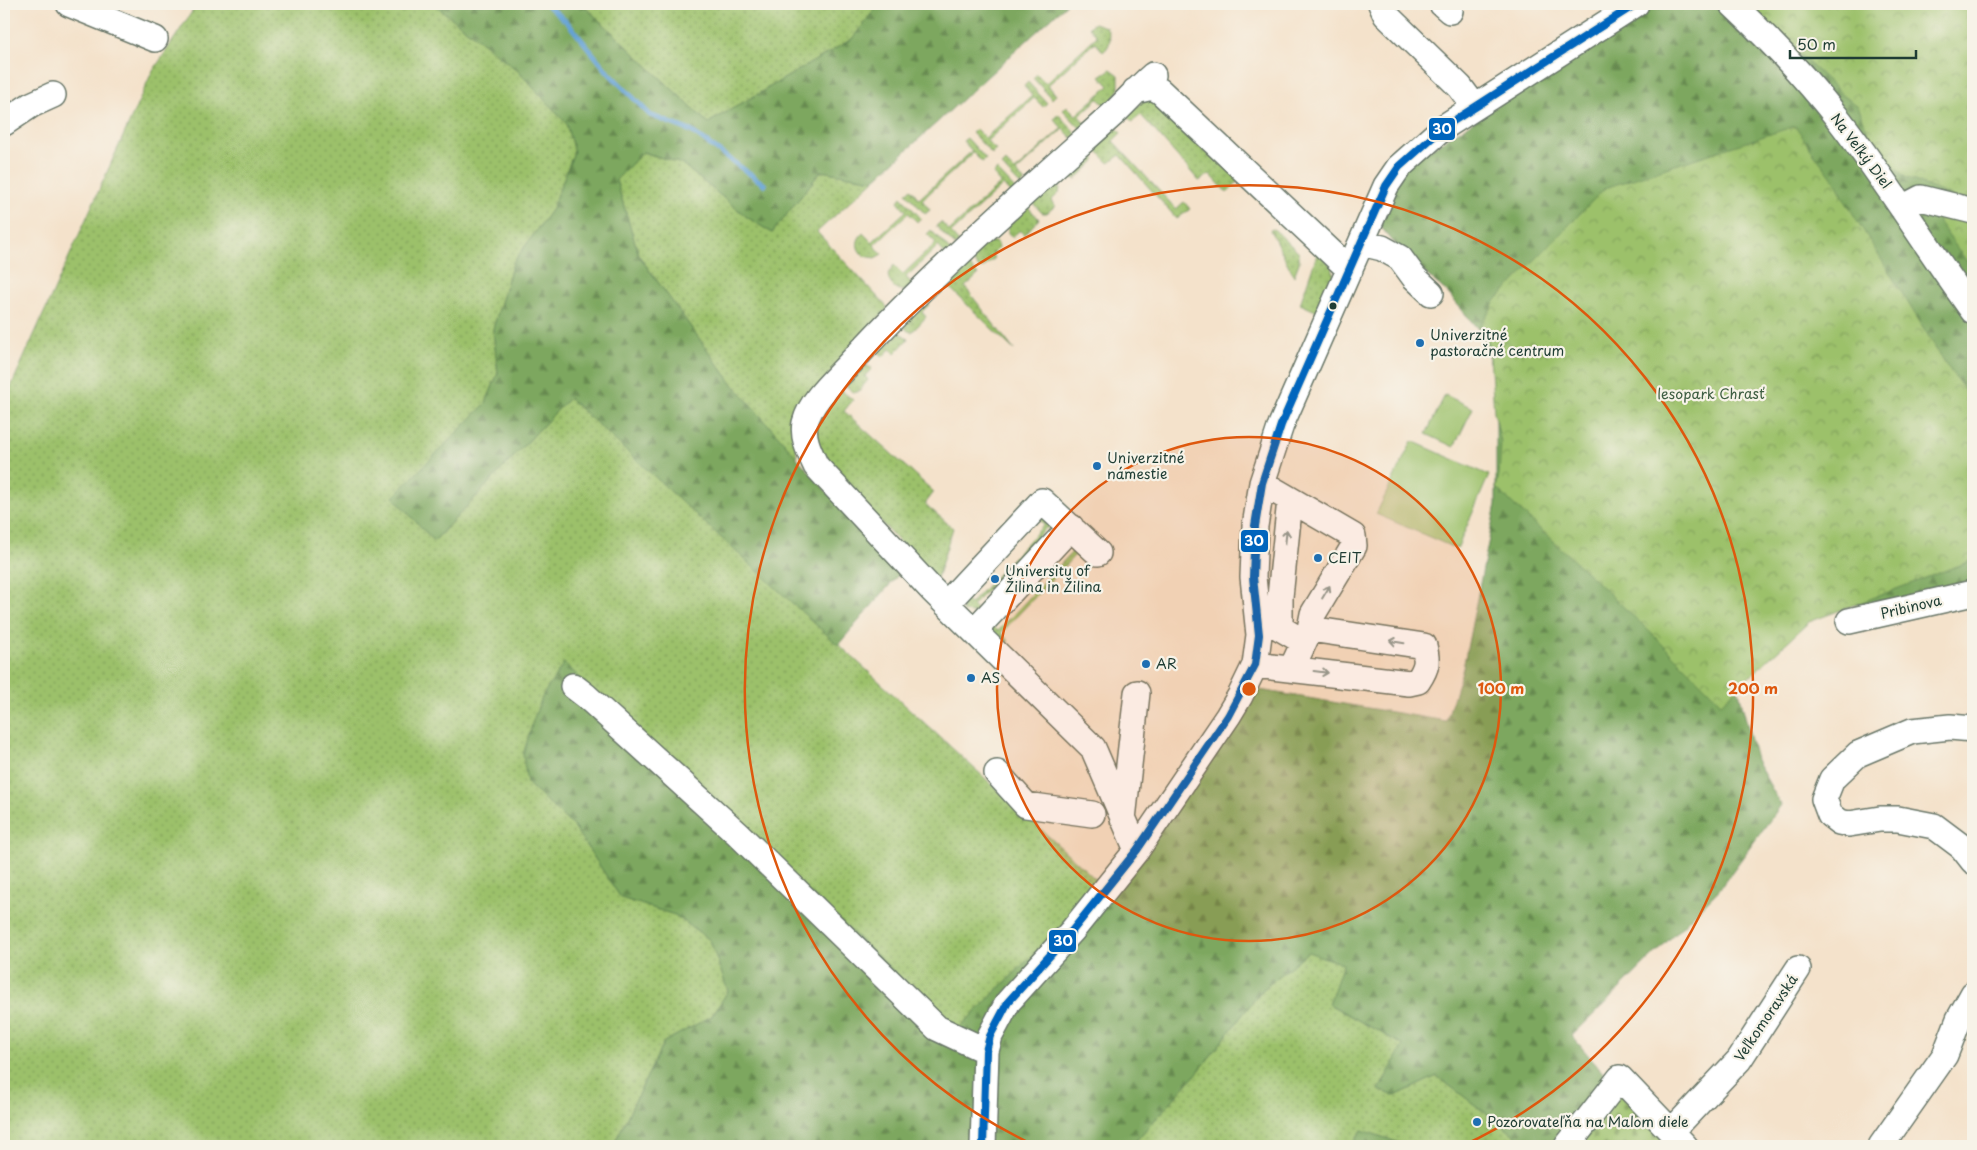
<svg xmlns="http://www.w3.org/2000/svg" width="1977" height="1150" viewBox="0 0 1977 1150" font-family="'Playpen Sans',sans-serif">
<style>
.grass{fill:url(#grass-dots);stroke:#5e7f50}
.forest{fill:url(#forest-firs);stroke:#4e724a}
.cemetery{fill:url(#cemetery-stones);stroke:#5e7f50}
.park{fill:url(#park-crowns);stroke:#5e7f50}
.pitch{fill:#9cc16b;stroke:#5e7f50}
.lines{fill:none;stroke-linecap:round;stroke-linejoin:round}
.stream{stroke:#63a2d5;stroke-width:5}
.minor-casing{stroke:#6a7769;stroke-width:28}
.minor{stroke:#fff;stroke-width:25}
.bus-1-casing{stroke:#f7f3e8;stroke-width:11}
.bus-1{stroke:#0065bd;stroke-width:8}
.oneway{stroke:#8f9e9a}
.ring{fill:none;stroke:#de580e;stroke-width:2.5}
.bus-dot{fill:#1f3d34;stroke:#f7f3e8;stroke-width:2}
.poi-dot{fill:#1f6fb2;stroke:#f7f3e8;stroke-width:2}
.labels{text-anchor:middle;stroke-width:4.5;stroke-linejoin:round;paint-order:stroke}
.street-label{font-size:14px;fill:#1f3d34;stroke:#f7f3e8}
.poi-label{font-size:14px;fill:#1f3d34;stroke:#f7f3e8;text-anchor:start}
.park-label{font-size:14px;fill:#3e5e42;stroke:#f7f3e8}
.centre{fill:#de580e;stroke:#f7f3e8;stroke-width:2.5}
.ring-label{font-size:15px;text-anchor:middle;font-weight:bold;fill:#de580e;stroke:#f7f3e8;stroke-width:4.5;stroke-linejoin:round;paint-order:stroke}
.line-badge{stroke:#f7f3e8;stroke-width:2}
.badge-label{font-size:14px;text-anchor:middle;font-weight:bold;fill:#fff}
</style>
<defs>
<pattern id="grass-dots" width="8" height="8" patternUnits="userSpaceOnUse" patternTransform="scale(1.25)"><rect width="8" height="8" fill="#9cc16b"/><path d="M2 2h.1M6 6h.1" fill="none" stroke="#7f9e59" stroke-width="1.8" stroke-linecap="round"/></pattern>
<pattern id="forest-firs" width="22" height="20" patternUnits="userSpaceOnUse" patternTransform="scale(1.25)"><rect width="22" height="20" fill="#7da75f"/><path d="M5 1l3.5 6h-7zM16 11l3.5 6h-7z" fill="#66894f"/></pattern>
<pattern id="cemetery-stones" width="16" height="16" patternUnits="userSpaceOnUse" patternTransform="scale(1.25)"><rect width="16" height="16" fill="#9cc16b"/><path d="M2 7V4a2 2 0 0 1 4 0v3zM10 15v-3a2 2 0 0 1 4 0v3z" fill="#7f9e59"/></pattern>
<pattern id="park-crowns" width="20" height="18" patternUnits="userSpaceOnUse" patternTransform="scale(1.25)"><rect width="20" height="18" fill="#9cc16b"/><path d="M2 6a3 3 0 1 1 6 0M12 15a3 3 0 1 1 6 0" fill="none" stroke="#7f9e59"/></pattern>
</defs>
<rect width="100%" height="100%" fill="#f7f3e8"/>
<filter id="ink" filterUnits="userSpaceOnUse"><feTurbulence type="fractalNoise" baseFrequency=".02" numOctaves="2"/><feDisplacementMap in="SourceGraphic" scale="10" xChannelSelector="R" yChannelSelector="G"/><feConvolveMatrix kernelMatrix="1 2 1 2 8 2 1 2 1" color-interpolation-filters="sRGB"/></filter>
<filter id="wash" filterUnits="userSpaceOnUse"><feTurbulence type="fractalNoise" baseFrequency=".0096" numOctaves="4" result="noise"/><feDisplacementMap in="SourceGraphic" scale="20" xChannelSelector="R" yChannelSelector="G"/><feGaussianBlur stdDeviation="1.12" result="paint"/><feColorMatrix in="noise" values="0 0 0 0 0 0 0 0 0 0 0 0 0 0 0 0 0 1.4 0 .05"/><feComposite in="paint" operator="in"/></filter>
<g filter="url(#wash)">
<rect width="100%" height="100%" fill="#f4e2cb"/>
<path class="grass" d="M197,4H434L517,70L566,123L574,152L552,209L513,263L493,329L498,373L486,403L394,497L434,541L569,398L1103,886L956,1031L527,783L574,827L621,898L675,915L710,940L728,991L712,1016L664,1042L613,1146H4V402L151,74Z
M582,4H879L852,39L708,123Z
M1094,23L1106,27C1111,36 1112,45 1103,52L1095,42L1048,85L1056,95L1052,99L1033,78L1037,74L1046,83L1097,36L1089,27Z
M1111,69L1119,75V89L1107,108L1098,99L1079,116L1087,126L1082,130L1063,110L1067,106L1076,115L1109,86L1100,76Z
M1028,82L1047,103L1043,107L1034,98L987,141L996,150L992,154L972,133L976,129L985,138L1032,96L1024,86Z
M1148,95L1241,178L1227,193L1210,174L1199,181L1141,115L1132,122L1127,117Z
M1058,114L1077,134L1072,138L1063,129L1016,172L1025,182L1021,186L1002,166L1006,162L1015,171L1062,128L1054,119Z
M1115,126L1121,133L1113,141L1176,209L1184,202L1190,209L1177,219L1120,155L1109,163L1092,146Z
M967,138L986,159L982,162L973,153L922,200L930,210L925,214L906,193L911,189L919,199L972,151L963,141Z
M1087,150L1096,160L1076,179L1071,178L1066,172L1077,160L1079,162L1085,157L1083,154Z
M642,152L682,164L747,217L772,233L821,171L874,180L817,232L888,308L794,413L797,459L730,381L639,256L616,180Z
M997,170L1016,190L1011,194L1003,185L951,233L959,242L955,246L936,226L941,222L949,231L1001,183L993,174Z
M1054,183L1060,188L1059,193L1051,201L1055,206L1047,213H1042L1031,201Z
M901,197L921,218L917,222L908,213L874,245L882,254L875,258L864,256C856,249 855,241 863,233L872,242L906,211L898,201Z
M1026,205L1039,219L1024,235L1020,230L1012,237L1008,233V221L1014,216L1017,218L1023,213L1021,210Z
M1274,229L1299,253V263L1294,276L1270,230Z
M931,230L951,251L946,255L938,246L906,277L914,286C904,294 894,291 889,280L888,274L894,265L903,274L936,243L927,234Z
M985,241L997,242L999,248L992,255L995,258L983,268H979L969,256Z
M1318,251L1332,266L1334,275L1320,313L1300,304Z
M964,260L978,275L965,287L1014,350L948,286L939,294L937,291Z
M926,302L929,305L922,312L926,317L912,332L908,331L901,325Z
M897,330L908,339L895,353L890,349L883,357L878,351L887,341L890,343L896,336L893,334Z
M864,365L872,368L865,376L868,380L858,392H853L846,386Z
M841,390L853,400L844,411L934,492L925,504L953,528L936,581L818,455L814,420Z
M1036,517L1051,518L1055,535L1047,527L972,606L981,614L963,612L961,596L970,604L1044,525Z
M1069,542L1085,558L1083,562L1075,555L1001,633L1009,641L1004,643L992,640L990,623L998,631L1072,552L1064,544Z
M1308,951L1343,964L1330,1005L1404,1045L1379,1090L1395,1096L1437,1076L1529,1146H1408L1362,1130L1352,1146H1131L1198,1072L1261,991Z"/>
<path class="forest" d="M434,4H582L708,123L852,39L879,4H1067L874,180L821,171L772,233L747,217L682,164L643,152L616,180L639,256L730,381L899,574L838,645L569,398L434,541L393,497L486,403L498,373L493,329L513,263L552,209L574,152L566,123L517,70Z
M1651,4H1973V580L1934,594L1840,606L1783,632L1738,688L1756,760L1781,805L1718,891L1572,1036L1621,1094L1581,1146H1529L1437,1076L1395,1096L1379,1090L1403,1045L1329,1004L1343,964L1308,952L1261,991L1198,1072L1131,1146H613L664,1042L712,1016L728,991L710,940L675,915L621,898L574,827L527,783L523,755L534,718L543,695L564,663L957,1030L1103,886L1248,688L1446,721L1463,668L1496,504V383L1482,334L1447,292L1405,256L1380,226L1404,167Z
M1362,1130L1408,1146H1352Z"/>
<path class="cemetery" d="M1621,1094L1669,1146H1581Z"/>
<path class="park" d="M1746,4H1973V205L1905,177L1890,163L1869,135L1858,106L1844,96Z
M1795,126C1802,134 1806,144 1813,152C1824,168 1837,181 1844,199L1947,366L1973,402V560L1809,622L1721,703L1646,628L1496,488L1499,475L1501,442L1494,412L1489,343L1479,328L1496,300L1605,188Z
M1938,212L1973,214V270L1935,217Z"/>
<path class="pitch" d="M1445,395L1473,408L1454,447L1426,434Z
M1412,441L1489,475L1457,549L1376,514Z"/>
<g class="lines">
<path class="stream" d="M546,4L567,22L608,72L650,115L691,131L765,185"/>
</g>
</g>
<g filter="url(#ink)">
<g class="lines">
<defs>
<path id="minor" d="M69,4L155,39
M1381,4L1386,15L1460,87L1475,107
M1442,4L1450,11
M1732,4C1770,40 1808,80 1840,121C1888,183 1928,249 1973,311
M1135,91L1152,87L1160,91L1350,270
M4,123L31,105L53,95
M1902,208L1921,198L1973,211
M1361,243L1382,248L1400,258L1414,277L1431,293
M1262,483L1353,536L1354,546L1313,614L1310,629L1292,668
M1290,500L1280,597V628L1304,642
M946,604L1042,501L1098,553
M1849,621L1973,593
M974,631L1071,527
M1255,665L1409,683L1418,681C1427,667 1428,662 1424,646L1310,629
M573,686L586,696L738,834L937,1028L986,1051
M1973,729L1950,727L1912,731L1858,754L1832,779L1824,799L1830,815L1839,822L1849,824L1880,819H1898L1934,826L1962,847L1973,861
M997,773L1026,805L1092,814
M1123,819L1137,693
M1137,850L1093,748L932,590L816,466C810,453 802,438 805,423C811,399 837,378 853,360C934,272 1024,194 1112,115C1126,102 1138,88 1153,75
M1671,1132L1739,1060L1798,969
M983,1146L986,1051L990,1036L1008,1002L1072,931L1137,850L1228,716L1240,696L1255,665L1259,635L1253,577L1255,526L1262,483L1281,425L1386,186L1399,167L1444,127L1636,4
M1567,1146L1620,1078L1685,1146
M1881,1146L1945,1055L1959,1019L1973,994"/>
</defs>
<use href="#minor" class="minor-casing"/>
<use href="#minor" class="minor"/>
<defs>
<path id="bus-1" d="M983,1146L986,1051L990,1036L1008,1002L1072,931L1137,850L1228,716L1255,665L1259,635L1253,577L1255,526L1262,483L1281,425L1386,186L1399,167L1444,127L1636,4"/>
</defs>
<use href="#bus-1" class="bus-1-casing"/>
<use href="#bus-1" class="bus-1"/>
</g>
<defs><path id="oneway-shaft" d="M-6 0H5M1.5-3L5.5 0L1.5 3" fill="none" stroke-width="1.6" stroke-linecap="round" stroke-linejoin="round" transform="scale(1.25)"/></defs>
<g class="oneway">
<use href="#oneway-shaft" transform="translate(1286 537) rotate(-84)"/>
<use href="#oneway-shaft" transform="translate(1326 592) rotate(-59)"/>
<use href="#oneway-shaft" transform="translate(1397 642) rotate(-171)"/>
<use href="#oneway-shaft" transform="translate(1321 672) rotate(7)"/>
</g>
</g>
<circle cx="1249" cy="689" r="252" fill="#de580e" fill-opacity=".12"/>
<g class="ring">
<circle cx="1249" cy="689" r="252"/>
<path d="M1036 1146A504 504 0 1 1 1462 1146"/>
</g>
<circle class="bus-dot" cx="1333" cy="306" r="4.5"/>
<g class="poi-dot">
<circle cx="1420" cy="343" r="5"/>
<circle cx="1097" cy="466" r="5"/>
<circle cx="1318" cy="558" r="5"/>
<circle cx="995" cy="579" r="5"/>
<circle cx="1146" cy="664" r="5"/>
<circle cx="971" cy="678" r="5"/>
<circle cx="1477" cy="1122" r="5"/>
</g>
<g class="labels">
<g class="street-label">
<text transform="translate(1861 151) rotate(53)" y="5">Na Veľký Diel</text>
<text transform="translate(1911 607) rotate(-13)" y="5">Pribinova</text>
<text transform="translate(1766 1018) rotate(-56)" y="5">Veľkomoravská</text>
</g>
<g class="poi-label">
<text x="1430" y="340">Univerzitné<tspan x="1430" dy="16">pastoračné centrum</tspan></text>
<text x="1107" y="463">Univerzitné<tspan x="1107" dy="16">námestie</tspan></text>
<text x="1328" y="563">CEIT</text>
<text x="1005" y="576">University of<tspan x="1005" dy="16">Žilina in Žilina</tspan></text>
<text x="1156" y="669">AR</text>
<text x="981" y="683">AS</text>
<text x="1487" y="1127">Pozorovateľňa na Malom diele</text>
</g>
<g class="park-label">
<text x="1711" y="399">lesopark Chrasť</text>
</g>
</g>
<circle cx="1249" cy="689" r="8" class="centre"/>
<g class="ring-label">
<text x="1501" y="694">100 m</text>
<text x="1753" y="694">200 m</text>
</g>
<g class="line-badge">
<rect x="1428" y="117" width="28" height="24" rx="5" fill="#0065bd"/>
<rect x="1240" y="529" width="29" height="24" rx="5" fill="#0065bd"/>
<rect x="1048" y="929" width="29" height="24" rx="5" fill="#0065bd"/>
</g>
<g class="badge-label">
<text x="1442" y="134">30</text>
<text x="1254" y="546">30</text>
<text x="1063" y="946">30</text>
</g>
<rect width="1977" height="1150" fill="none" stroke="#f7f3e8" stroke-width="20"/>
<path d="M1790 50v8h126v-8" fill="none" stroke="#1f3d34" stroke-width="2.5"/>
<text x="1797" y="50" font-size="15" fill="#1f3d34" stroke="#f7f3e8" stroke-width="4" paint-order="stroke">50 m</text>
</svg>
